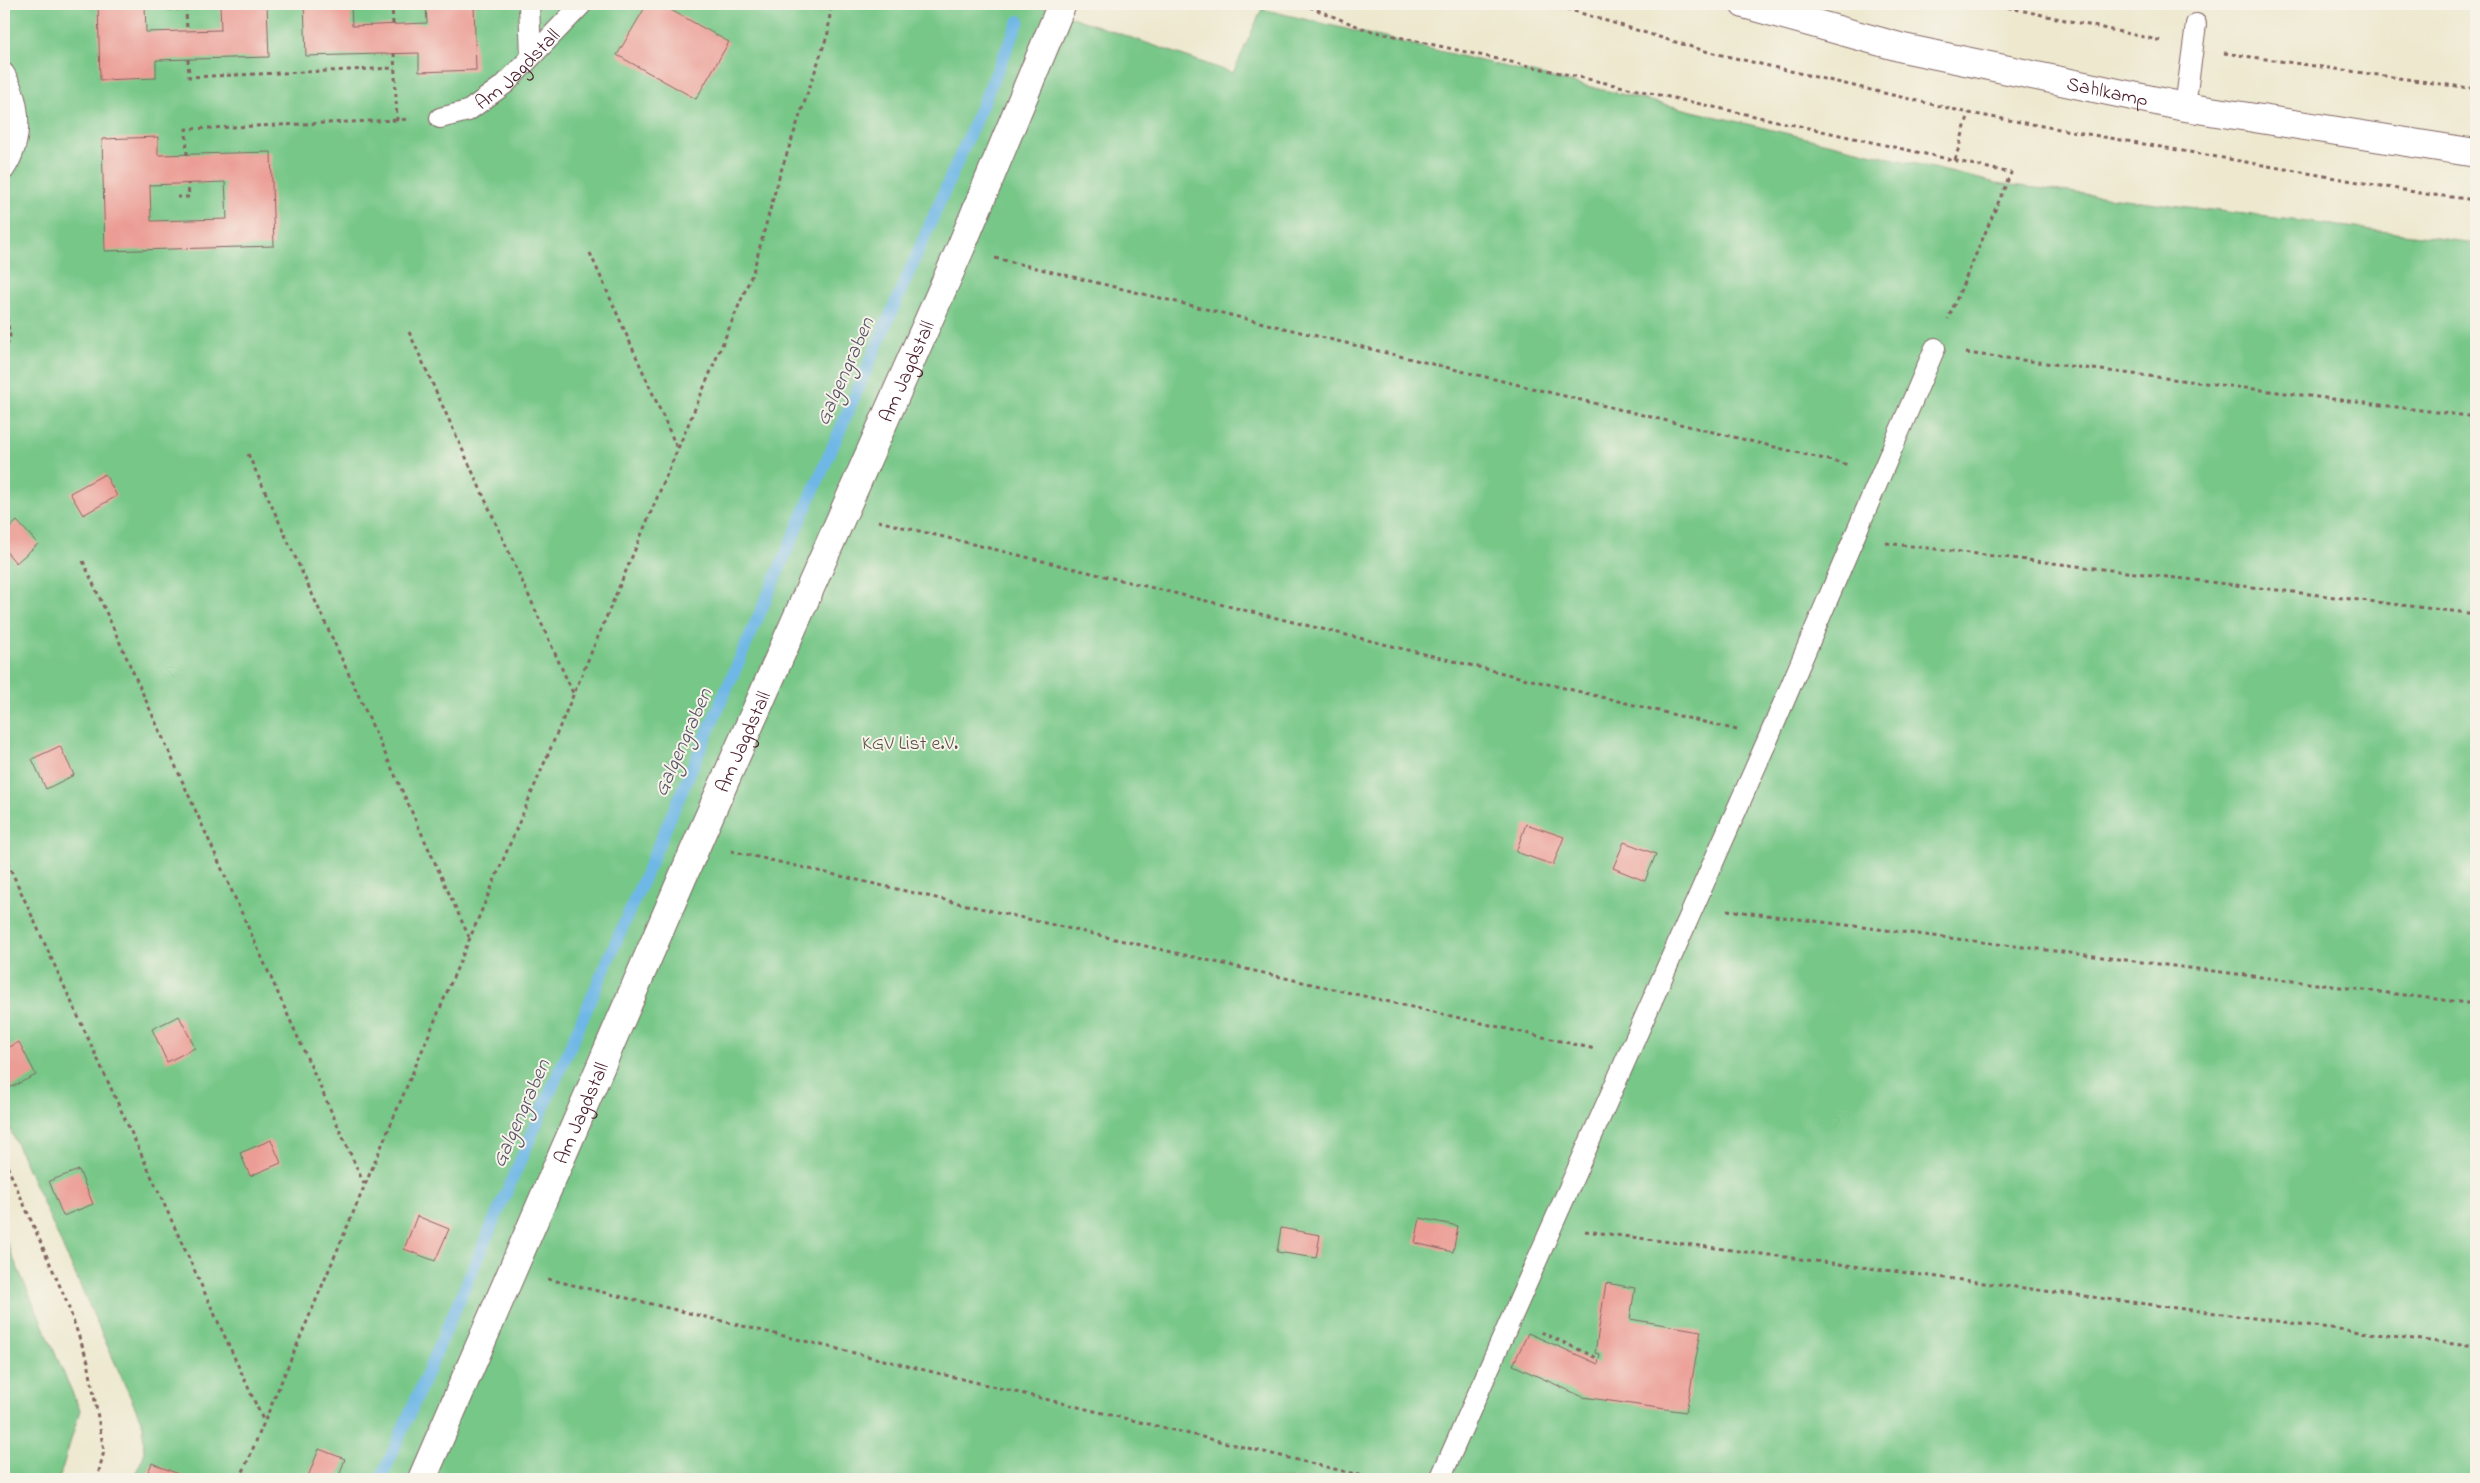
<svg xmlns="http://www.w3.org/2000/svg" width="2480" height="1483" viewBox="0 0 2480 1483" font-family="'Indie Flower',sans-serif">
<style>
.green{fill:#77c788;stroke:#60735a}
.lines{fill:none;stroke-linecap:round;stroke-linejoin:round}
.stream{stroke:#6eb7e6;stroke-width:12}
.building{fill:#eb9d95;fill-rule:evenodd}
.service-casing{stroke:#836564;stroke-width:22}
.minor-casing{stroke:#836564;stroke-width:30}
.tertiary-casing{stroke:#836564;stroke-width:30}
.path{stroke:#836564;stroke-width:3;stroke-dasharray:4 4;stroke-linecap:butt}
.service{stroke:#fff;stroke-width:20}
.minor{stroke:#fff;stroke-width:28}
.tertiary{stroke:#fff;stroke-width:28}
.labels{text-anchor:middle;stroke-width:4;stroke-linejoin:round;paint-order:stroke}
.street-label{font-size:20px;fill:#4a1f2b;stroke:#f7f3e8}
.park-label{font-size:20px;fill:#585147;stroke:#f7f3e8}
.water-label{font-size:21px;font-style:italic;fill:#57546c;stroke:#f7f3e8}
</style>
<rect width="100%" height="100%" fill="#f7f3e8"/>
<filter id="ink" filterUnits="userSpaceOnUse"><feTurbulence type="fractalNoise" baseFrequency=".02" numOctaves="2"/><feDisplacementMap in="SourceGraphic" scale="10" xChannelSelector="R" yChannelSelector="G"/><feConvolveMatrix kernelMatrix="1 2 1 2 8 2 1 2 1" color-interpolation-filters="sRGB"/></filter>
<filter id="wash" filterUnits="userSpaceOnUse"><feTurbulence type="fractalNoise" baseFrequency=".0096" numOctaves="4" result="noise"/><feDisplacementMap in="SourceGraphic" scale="20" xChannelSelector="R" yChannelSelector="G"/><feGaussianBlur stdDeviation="1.12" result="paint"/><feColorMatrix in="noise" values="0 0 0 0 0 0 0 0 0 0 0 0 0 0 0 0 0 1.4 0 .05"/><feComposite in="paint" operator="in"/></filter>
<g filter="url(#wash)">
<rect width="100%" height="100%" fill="#ede8ce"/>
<path class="green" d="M4,4H1034L1233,73L1262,9L1996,183L2476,243V1479H133L144,1455L143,1425L4,1116Z
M4,1237L80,1410L59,1479H4Z"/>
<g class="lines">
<path class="stream" d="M381,1479L1019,21"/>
</g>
<g id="blocks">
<path class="building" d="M98,4H145L146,32L221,30L220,4H267L269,57L156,60V78L100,80Z
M304,4H351L352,26L427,23L426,4H474L476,70L419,72V53L306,56Z
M647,4H660L729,42L696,99L617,55Z
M158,137V155L271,152L274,246L105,251L102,139ZM225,182L227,219L151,221L150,185Z
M105,474L117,496L83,515L70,493Z
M17,521L38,544L16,563L4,549V533Z
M60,746L74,775L46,789L32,759Z
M1526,824L1564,837L1553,865L1516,852Z
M1624,842L1656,854L1645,881L1613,868Z
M179,1016L195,1048L167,1062L152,1029Z
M19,1042L36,1075L9,1088L4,1078V1050Z
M271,1140L281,1163L250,1176L240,1153Z
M79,1170L93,1204L63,1216L49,1181Z
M417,1216L449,1229L435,1261L404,1249Z
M1420,1218L1458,1226L1453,1252L1415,1243Z
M1281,1228L1320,1235L1316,1258L1277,1252Z
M1606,1283L1635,1288L1630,1319L1701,1331L1686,1412L1583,1397L1513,1365L1528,1333L1598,1364L1600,1354L1595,1353Z
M319,1449L345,1459L338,1479H307Z
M152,1463L185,1477L184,1479H145Z"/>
</g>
</g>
<g filter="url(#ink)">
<use href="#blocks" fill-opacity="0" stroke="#836564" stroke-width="1"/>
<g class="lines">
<defs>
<g id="service">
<path d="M529,4L531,56"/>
<path d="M4,73C22,103 24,141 4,170"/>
<path d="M2185,107L2196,24"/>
<path id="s1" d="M440,118L468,111L505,84L582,4"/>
<path d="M1440,1479L1768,739L1935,348"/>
</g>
<g id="minor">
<path id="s2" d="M422,1479L700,837L961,247L1062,4"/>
</g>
<g id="tertiary">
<path id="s3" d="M1744,4L1903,48L2185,107L2476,153"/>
</g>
</defs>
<use href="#service" class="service-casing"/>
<use href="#minor" class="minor-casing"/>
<use href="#tertiary" class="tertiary-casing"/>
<path class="path" d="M373,4H374
M392,4L393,24
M1302,4L1367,30L2011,173L1948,319
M1551,4L1705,51L1969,113L2426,194L2476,200
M1992,4L2162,41
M168,9H186L187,31
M394,53L397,120L410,119
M2224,53L2476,89
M188,59L189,77L395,68
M187,155L186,129L397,120
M1955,160L1969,113
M177,197H189L188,183
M590,253L677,448
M995,258L1849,465
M4,302L10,336L4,357
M409,332L573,693
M1966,353L2476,417
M248,454L469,937
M878,521L1737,730
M1886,543L2476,614
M83,561L364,1184
M731,851L1595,1049
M4,855L264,1422
M1727,910L2476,1004
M4,1159L66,1300L88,1362L104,1451L97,1479
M1585,1231L2476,1347
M548,1279L1376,1479
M1541,1332L1599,1359
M240,1479L753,272L779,177L828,33L831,4"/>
<use href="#service" class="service"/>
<use href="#minor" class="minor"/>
<use href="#tertiary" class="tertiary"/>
</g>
</g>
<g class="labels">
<g class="street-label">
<text dy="7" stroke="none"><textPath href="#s1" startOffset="94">Am Jagdstall</textPath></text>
<text dy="7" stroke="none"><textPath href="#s3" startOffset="374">Sahlkamp</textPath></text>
<text dy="7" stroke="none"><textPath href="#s2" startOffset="1209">Am Jagdstall</textPath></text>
<text dy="7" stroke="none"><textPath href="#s2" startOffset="804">Am Jagdstall</textPath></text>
<text dy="7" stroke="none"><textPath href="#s2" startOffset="399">Am Jagdstall</textPath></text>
</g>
<g class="park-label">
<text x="910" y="749">KGV List e.V.</text>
</g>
<g class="water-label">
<text transform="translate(844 371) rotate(-66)" y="7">Galgengraben</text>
<text transform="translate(682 742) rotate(-66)" y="7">Galgengraben</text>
<text transform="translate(520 1113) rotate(-66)" y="7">Galgengraben</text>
</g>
</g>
<rect width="2480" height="1483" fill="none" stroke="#f7f3e8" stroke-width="20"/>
</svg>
